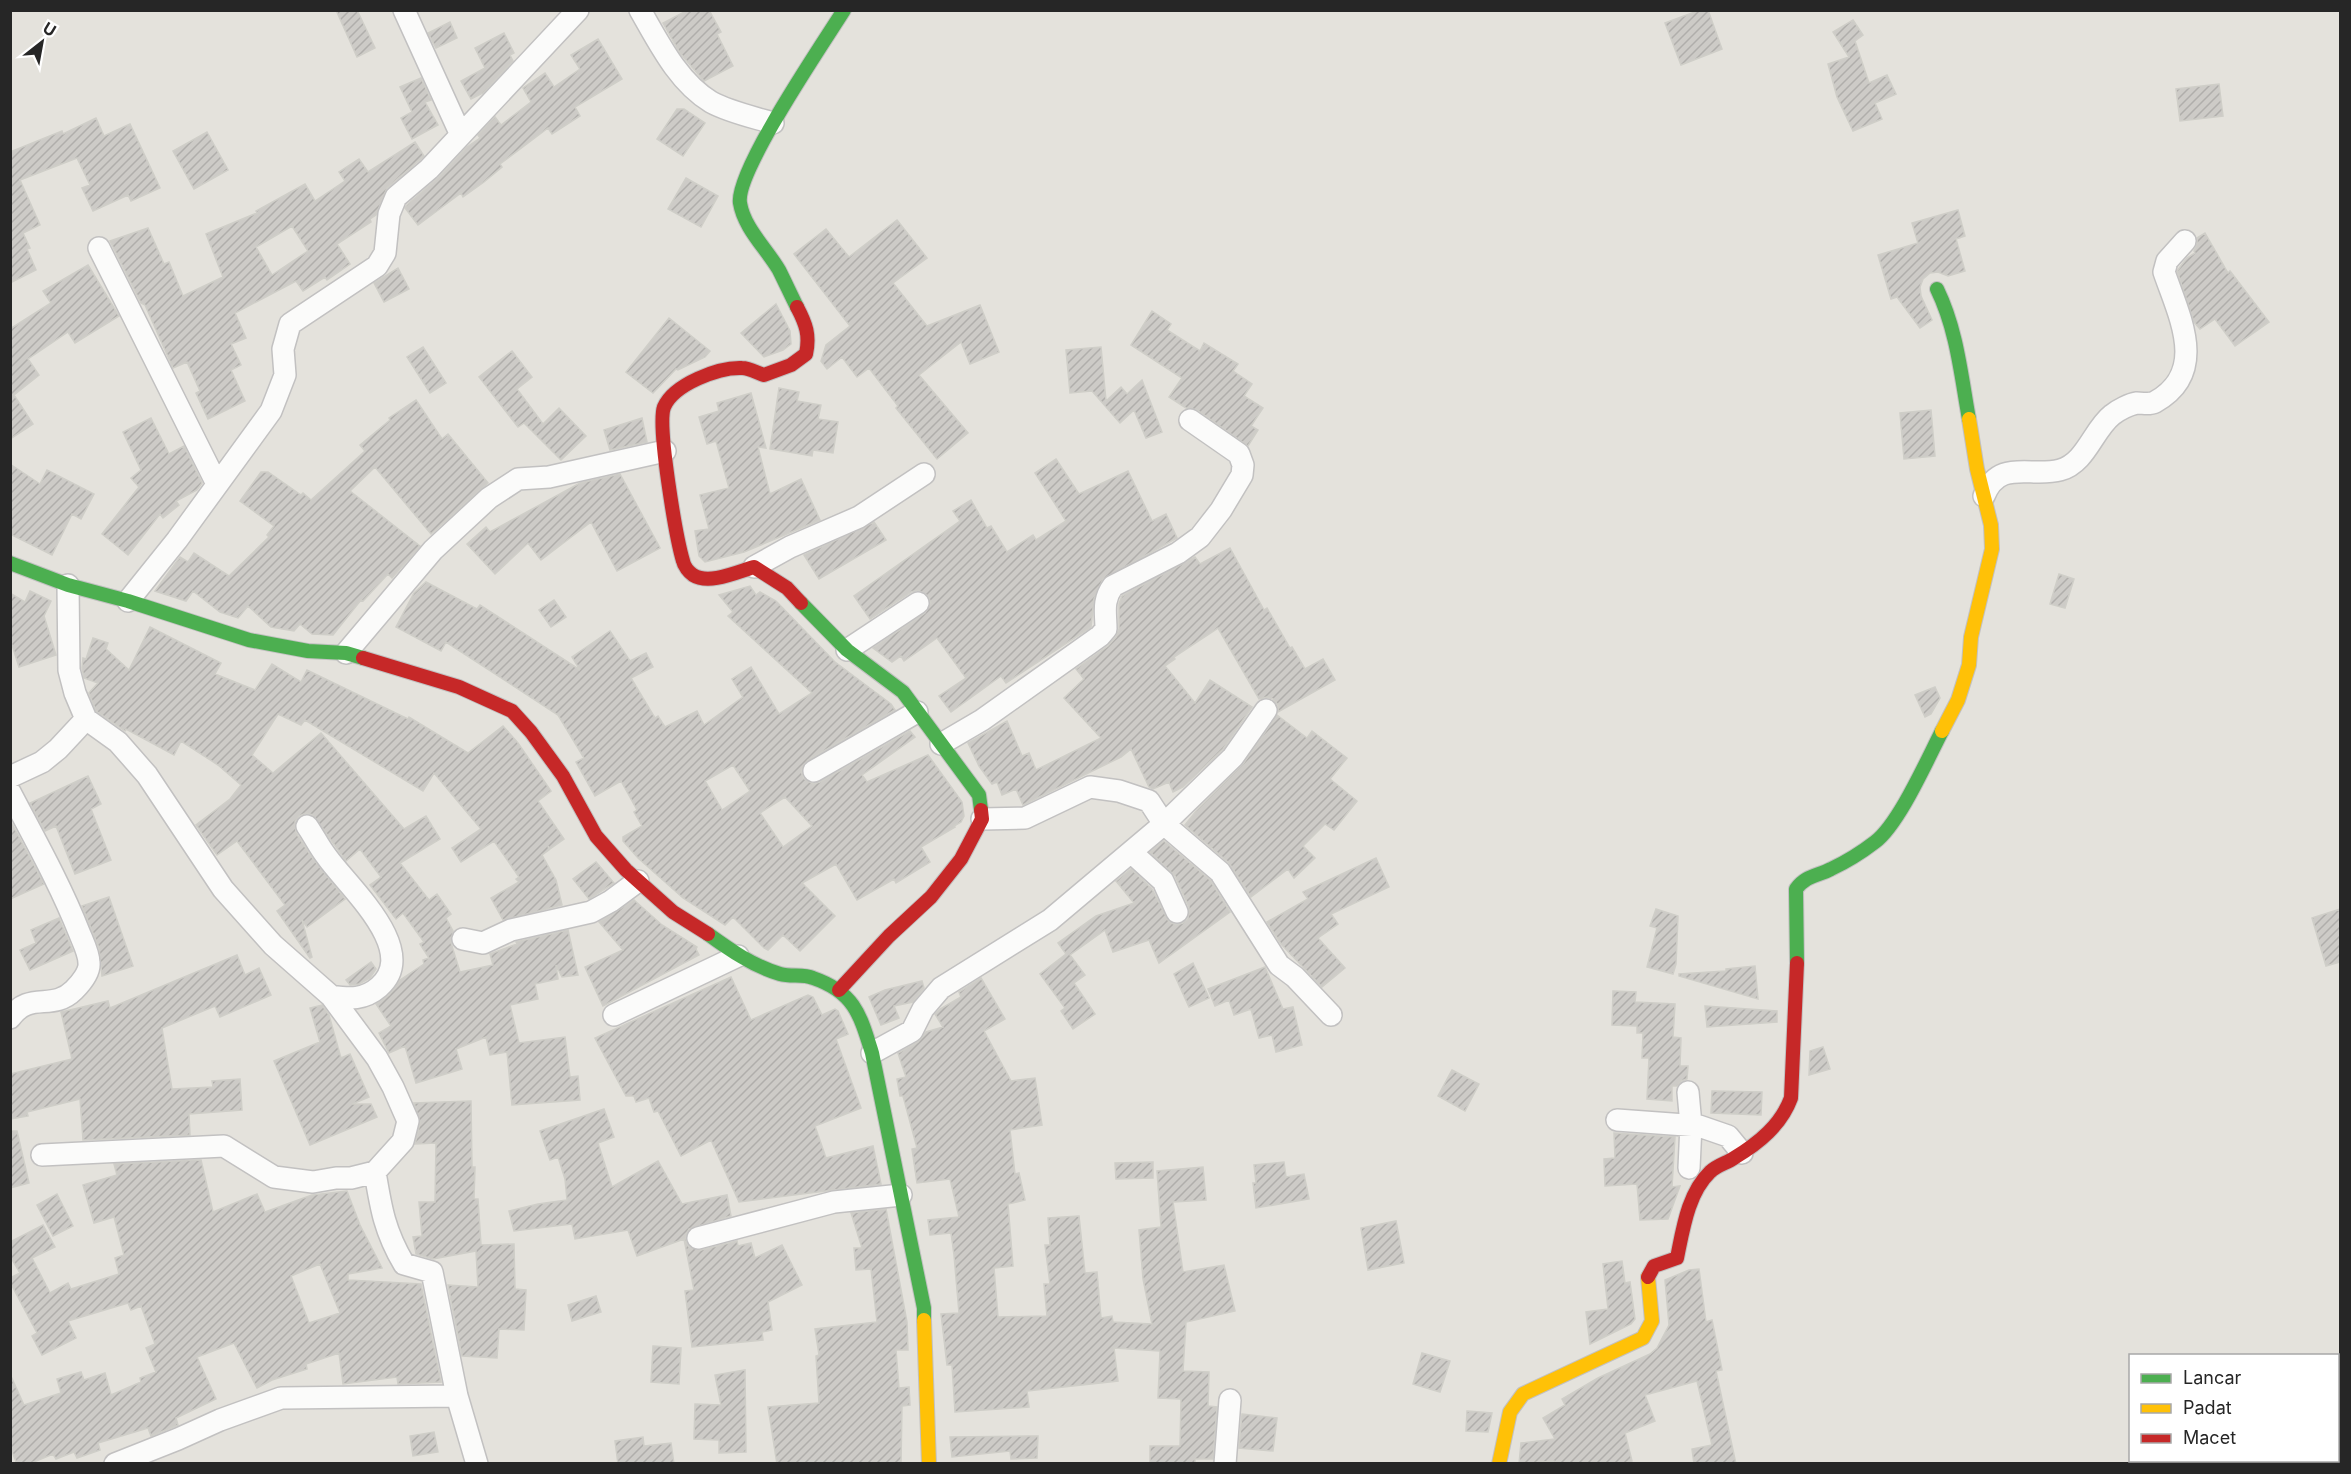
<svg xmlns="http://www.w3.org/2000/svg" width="2351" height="1474" viewBox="0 0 2351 1474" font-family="Inter,sans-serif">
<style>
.building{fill:url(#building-hatch);stroke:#cfcec8;stroke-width:1.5;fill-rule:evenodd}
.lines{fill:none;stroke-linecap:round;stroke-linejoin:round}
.street-casing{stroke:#c2c1c1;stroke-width:24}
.fast-casing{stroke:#c2c1c1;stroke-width:16}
.slow-casing{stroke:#c2c1c1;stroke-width:16}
.jam-casing{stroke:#c2c1c1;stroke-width:16}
.street{stroke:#fbfbfa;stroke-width:21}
.fast{stroke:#4caf50;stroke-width:14}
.slow{stroke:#ffc107;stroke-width:14}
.jam{stroke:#c62828;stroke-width:14}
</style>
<defs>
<pattern id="building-hatch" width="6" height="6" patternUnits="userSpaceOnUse" patternTransform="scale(1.5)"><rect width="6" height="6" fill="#cdcbc7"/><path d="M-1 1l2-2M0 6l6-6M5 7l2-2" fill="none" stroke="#b0aeab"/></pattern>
</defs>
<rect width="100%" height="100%" fill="#e4e2dc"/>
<path class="building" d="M336,10H357L375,48L357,57Z
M688,10H709L721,32L717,34L733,66L704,81L680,53L663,23Z
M1700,10H1708L1722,49L1681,65L1665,23Z
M1853,20L1863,35L1855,41L1869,83L1887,75L1896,94L1875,103L1882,119L1853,131L1837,97L1828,64L1849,57L1833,32Z
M450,22L457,38L436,48L428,33Z
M504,33L514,53L510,55L513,61L483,93L471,99L461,81L485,68L475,48Z
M598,39L622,79L575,107L580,116L552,134L548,128L500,164L502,167L484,182L463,197L461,193L418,225L405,208L407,205L438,178L467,147L480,138L478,135L495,117L501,125L531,102L523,88L545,73L554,87L580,69L571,55Z
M421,78L431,100L425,102L438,125L412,139L401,118L412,112L400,87Z
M2219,84L2223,116L2180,121L2176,89Z
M677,109H684L705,123L683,156L657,139Z
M96,118L104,136L130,124L160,188L131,201L128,195L93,211L82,188L90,185L77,158L20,180L40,225L23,233L30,248L27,249L36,270L10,283V152L62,131L63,134Z
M207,132L228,170L194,189L173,151Z
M415,142L424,156L387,188L376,215L370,219L371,222L337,244L350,264L327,280L325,277L303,291L296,281L235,313L246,338L231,344L241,365L231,370L245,401L208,419L196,393L200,391L187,362L173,368L145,305L141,303L110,241L148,228L164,264L169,262L183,296L223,277L206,234L257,213L256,211L305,184L315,201L345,181L339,172L359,159L368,172ZM292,226L308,251L272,275L256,247Z
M686,178L718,196L701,227L668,209Z
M1958,210L1965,236L1956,239L1965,271L1948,276L1938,272L1930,273L1923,279L1920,287L1921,296L1932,320L1920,328L1897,297L1891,299L1878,255L1918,243L1912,223Z
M897,220L927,258L893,283L927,326L980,305L999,352L970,364L961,342L919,375L968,433L937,459L896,408L898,406L869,368L857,377L842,357L827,369L821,361L826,345L850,326L794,254L826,229L849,257Z
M2205,233L2228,273L2230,271L2269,322L2235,346L2215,319L2200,329L2194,322L2177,271L2187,258L2195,253L2194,251L2197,244V238Z
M88,265L119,316L75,343L68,332L28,359L39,375L14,395L33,424L10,439V329L51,303L43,291Z
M398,268L409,289L384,302L374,283Z
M776,304L790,331L791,344L783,350L764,357L741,333Z
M1152,311L1171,324L1167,330L1200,351L1204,343L1238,364L1233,371L1252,384L1244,396L1263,408L1251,426L1258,430L1248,446L1197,410L1186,408L1169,397L1182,378L1131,345Z
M669,318L710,351L705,357L678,370L676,369L653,393L626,372Z
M423,347L446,383L430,393L407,357Z
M1101,347L1106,401L1121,387L1127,394L1142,380L1162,432L1146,438L1134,410L1120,423L1092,391L1070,393L1066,350Z
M512,351L532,377L517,389L543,424L559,408L586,436L561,460L524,423L518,427L479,377Z
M779,388L799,392L797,401L821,405L818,419L838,422L833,453L813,450L812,456L770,449Z
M751,393L766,448L758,447L770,494L801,479L820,520L744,552L705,562L699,556L695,531L709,529L700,495L729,488L716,441L707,444L699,417L719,411L717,403Z
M416,400L442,439L448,434L488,483L431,534L375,467L350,491L420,546L392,578L388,574L363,601L361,600L333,635L312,634L300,624L294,631L271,627L248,606L238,618L220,612L193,591L186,601L155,591L180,557L188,562L194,553L229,576L269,537L267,535L274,526L240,501L261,472H268L301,495L303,493L311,500L365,451L360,445L390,420L389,418Z
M1931,410L1935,456L1904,459L1900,413Z
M151,418L169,454L184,446L202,483L197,490L176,501L179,505L163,518L160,514L128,555L102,534L139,487L131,478L141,470L123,432Z
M642,418L647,442L610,450L604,430Z
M1056,459L1079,494L1128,471L1152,521L1166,514L1177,538L1103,579L1094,599L1091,627L1006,683L1001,676L951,712L939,696L966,678L937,638L904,661L901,656L892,662L873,648L925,613L931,603L928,596L918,590L911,592L870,619L854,596L960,521L953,511L971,500L987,528L991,526L1007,552L1033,535L1036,540L1066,521L1035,473Z
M10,464L40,484L47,470L94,494L81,519L72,514L52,555L10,534Z
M620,474L660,548L617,571L591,522L541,560L528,543L495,574L467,544L486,527L490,532L580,483Z
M874,522L886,540L819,579L804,555Z
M1230,548L1264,610L1267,608L1290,648L1292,647L1305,669L1323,659L1335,680L1278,712V705L1273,699L1267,697L1259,699L1218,628L1174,657L1175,659L1165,666L1195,703L1210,680L1252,707L1223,749L1183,787L1173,792L1169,782L1153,789L1149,787L1131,749L1121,757L1023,805L1016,789L1002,795L997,782L992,784L979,766L968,743L1007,721L1022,756L1029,753L1036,770L1101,738L1064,698L1084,679L1076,669L1108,646L1116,637L1119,629V604L1122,596L1195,557L1200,564Z
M2059,574L2074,579L2065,608L2050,604Z
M426,582L477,609L480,605L580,670L572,657L610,631L630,661L646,653L653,667L631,678L655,718L658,716L665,727L697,711L704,725L743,697L732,679L751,667L779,714L812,693L728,616L733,612L719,595L750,586L756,595L760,592L776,601L835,662L891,704L895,710L808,760L801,770L803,778L813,784L820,782L910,731L915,737L862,775L867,782L928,755L962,802L964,816L961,822L954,826L955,827L921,847L930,862L896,883L894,879L857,900L836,864L802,883L835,916L800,951L783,935L768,950L764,948L733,917L725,925L683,898L638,858L623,841V837L642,826L634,812L637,810L621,781L595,796L576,762L584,758L558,715L446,642L441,651L396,627L414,593ZM733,765L750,791L722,810L705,781ZM785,797L812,826L783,847L760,813Z
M30,591L51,601L44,616L56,655L19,667L10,639V593L25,602Z
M554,600L566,617L551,627L539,610Z
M150,627L221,663L215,674L255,690L272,664L301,682L307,670L408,719L409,717L468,753L503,726L518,743L551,791L538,801L564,839L550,849L548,846L549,850L542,855L556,880L562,905L503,920L491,898L519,882L516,879L519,877L494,841L461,862L452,848L481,829L434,773L423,791L305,720L301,725L278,714L252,755L273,773L321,733L404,829L426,816L440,839L400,863L429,900L437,894L451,914L446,918L453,931L451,943L460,972L493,965L490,954L517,944L516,942L568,930L578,975L562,977L556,965L558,979L535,984L538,999L510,1005L519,1043L565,1037L570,1077L578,1076L580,1100L512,1105L507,1052L490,1055L486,1037L456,1049L462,1069L416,1083L405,1046L389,1053L379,1033L391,1026L376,1004L389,995L400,980L424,964L423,960L429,958L420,944L424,942L403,913L396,919L370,885L381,877L360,849L346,861L313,815L306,813L299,816L295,821L296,833L311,856L345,899L307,927L302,920L312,957L310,958L277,911L285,905L237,841L217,855L196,825L230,799L241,785L218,765L181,741L174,755L126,729L125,731L96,711L89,693L98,683L84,678L82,668L83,658L86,659L93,638L108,643L106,649L129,670Z
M1935,687L1940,698L1931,714L1925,717L1915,695Z
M1277,715L1307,738L1312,731L1347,758L1330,779L1357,801L1334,830L1325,824L1303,846L1315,858L1294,878L1288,869L1251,897L1229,863L1185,825L1197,810L1243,764Z
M88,776L101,804L91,809L111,860L75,874L56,826L45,831L30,803Z
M10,820L44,884L10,899Z
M1164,841L1210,880L1230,912L1159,963L1149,940L1113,952L1105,930L1070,955L1085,975L1074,983L1095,1014L1073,1029L1061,1011L1065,1008L1040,974L1066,954L1058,943L1096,916L1134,903L1116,881L1131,869L1152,889L1169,922L1176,925L1183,923L1188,919L1189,907L1175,876L1150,852Z
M1376,858L1389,887L1331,914L1338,924L1318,938L1345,968L1322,987L1281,944L1267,922L1308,899L1303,892Z
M596,862L614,883L589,899L573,879Z
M109,897L133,966L102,976L99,948L82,906Z
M634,900L662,925L697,947L696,949L699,955L603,1006L585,967L623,950L599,922Z
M1656,909L1678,916L1676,964L1673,974L1647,967L1657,928L1650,926Z
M2340,909V962L2326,966L2312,918Z
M59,918L73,951L30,970L20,950L36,943L31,930Z
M237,955L245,975L259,968L271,995L220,1017L215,1006L162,1028L172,1089L213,1087L212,1081L240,1079L242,1110L189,1114L190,1135L83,1140L80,1099L27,1112L28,1116L10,1119V1074L72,1059L61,1012L108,1001L110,1008Z
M371,962L376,969L370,978L359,984L350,985L346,980Z
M1193,963L1209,998L1189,1007L1174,974Z
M1755,966L1758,999L1679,976V974L1726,971V969Z
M1265,967L1283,1009L1293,1007L1302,1045L1276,1052L1272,1035L1259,1038L1251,1009L1234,1015L1229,1000L1215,1006L1208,989Z
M731,977L751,1020L808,995L813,997L822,1015L835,1009L838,1011L848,1034L836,1039L861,1108L815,1126L826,1158L873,1146L881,1184L739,1202L711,1140L681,1156L658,1111L654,1112L649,1098L636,1102L634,1096H626L595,1038Z
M981,978L1005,1019L984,1031L1011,1081L1035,1078L1042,1125L1010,1130L1015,1174L1019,1173L1025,1200L1008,1204L1013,1266L994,1268L998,1317L1047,1316L1044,1284H1050L1045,1245H1050L1048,1218L1079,1216L1085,1273L1097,1272L1101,1318L1112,1316L1113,1322L1152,1324L1143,1279L1139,1230L1161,1227L1157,1171L1203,1167L1206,1200L1173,1202L1183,1272L1224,1265L1235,1311L1186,1322L1183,1371L1209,1372L1208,1406L1217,1407L1213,1459H1195V1464H1150V1446H1180L1181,1399L1158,1398L1160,1351L1114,1348L1118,1381L1027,1391L1029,1407L955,1412L952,1365H947L941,1314L959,1313L954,1255L951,1233L930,1235L928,1220L959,1217L950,1179L917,1183L912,1149L917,1148L903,1096H900L897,1079L906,1077L898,1053L918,1042L926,1032L943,1027L935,1014L940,1009L961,997L959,992Z
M922,981L924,988L913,1002L894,1006L899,1018L881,1025L869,997L885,990Z
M1613,991L1636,992L1635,1002L1675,1004L1673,1037L1681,1038L1680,1066H1688L1687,1079L1681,1081L1677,1086H1672V1101L1647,1099L1649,1058H1642L1643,1033H1637V1026L1612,1025Z
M322,1005L329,1015L341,1058L350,1054L369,1097L352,1104H371L377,1117L310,1145L274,1061L320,1042L310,1008Z
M1705,1006L1777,1011V1022L1707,1027Z
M1823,1047L1830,1069L1809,1075L1810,1051Z
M1452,1070L1479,1084L1465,1111L1438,1096Z
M1712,1091L1762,1092L1761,1115L1711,1113Z
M471,1101L472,1167H475L474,1199H478L481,1245L514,1244L515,1289L526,1290L524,1330L499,1329L497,1358L462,1356L448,1285L478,1287L476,1251L433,1259L416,1254L413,1237L422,1236L419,1202H435L436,1143L415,1144L420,1123L414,1103Z
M604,1109L614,1137L598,1143L612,1187L658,1161L682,1204L727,1195L731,1216L689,1229L686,1235V1242L689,1247L701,1250L737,1241L738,1246L751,1243L755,1258L782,1245L802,1285L768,1302L772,1330L762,1332L763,1340L692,1347L685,1291L694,1290L684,1239L637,1256L628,1230L575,1239L572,1224L514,1231L509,1211L538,1204L567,1200L565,1179L558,1157L550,1160L540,1131Z
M10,1131H17L29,1183L10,1188Z
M1614,1133L1675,1137L1672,1187L1680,1186L1668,1219L1640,1220L1637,1184L1605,1186L1604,1159L1615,1158Z
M201,1160L213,1212L257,1194L265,1212L312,1195L347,1191L360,1225L382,1268L348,1274V1280L421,1284L441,1382L398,1384L397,1377L343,1384L339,1353L306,1364L307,1369L272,1380L257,1388L234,1343L197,1357L216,1399L176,1418L178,1425L151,1436L148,1428L98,1443L100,1450L77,1458L74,1452L56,1459L53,1454L29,1464H17L10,1447V1374L24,1405L61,1393L57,1379L81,1372L84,1380L105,1373L111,1395L141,1382L140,1378L156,1372L146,1348L155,1344L141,1306L131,1310L128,1303L68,1321L76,1338L42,1355L32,1336L37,1333L10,1282V1278L20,1273L10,1256V1242L43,1225L55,1247L32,1258L50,1293L68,1283L71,1289L119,1274L115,1258L124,1255L114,1217L94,1223L83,1185L117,1175L114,1164ZM320,1264L340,1313L309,1323L291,1276Z
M1153,1162V1178L1116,1179L1115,1163Z
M1284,1162L1286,1177L1304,1174L1309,1199L1256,1208L1253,1183H1256L1254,1165Z
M57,1194L73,1226L53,1236L37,1205Z
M886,1209L907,1322L908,1350H896L899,1388L909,1387L910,1405L902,1406L901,1464H777L768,1407L819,1403L816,1356L819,1355L815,1329L877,1322L871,1269L856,1270L854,1248H862L851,1213Z
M1396,1221L1404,1263L1368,1270L1361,1228Z
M1622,1261L1625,1283L1630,1282L1635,1319L1631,1324L1590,1344L1586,1312L1608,1309L1603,1264Z
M1699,1269L1706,1322L1712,1320L1722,1370L1716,1371L1736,1464H1694L1692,1449L1712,1445L1697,1381L1645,1395L1655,1421L1625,1433L1632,1461L1621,1464H1554V1461L1519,1464L1521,1443L1555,1439L1543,1418L1565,1405L1562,1399L1598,1378L1650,1354L1657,1348L1669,1325L1665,1280L1689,1270Z
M596,1296L601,1312L572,1321L568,1305Z
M653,1346L681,1348L679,1384L651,1382Z
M1422,1353L1450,1361L1440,1392L1413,1384Z
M745,1370L746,1452L719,1453V1440L694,1439L695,1404L721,1405L715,1375Z
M1467,1411L1492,1413L1488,1432L1466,1431Z
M1242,1414L1277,1418L1273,1451L1239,1448Z
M434,1432L438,1452L413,1456L410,1436Z
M1029,1436H1038L1037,1458L1011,1459L1010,1451L952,1457L950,1437Z
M643,1437L644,1446L671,1443L674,1464H618L615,1441Z"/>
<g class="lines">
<defs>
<path id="street" d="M404,10L460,133
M640,10C659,43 678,82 711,102C729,112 753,117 773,123
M99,248L217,484
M1984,496C1999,458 2031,478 2060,470C2086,463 2093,430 2112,415C2118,410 2130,404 2137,403C2144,403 2149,405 2155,402C2209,372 2179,316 2164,272L2167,261L2185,241
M754,567L790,547L859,517L924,474
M68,585L69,670L75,693L86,719L118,742L147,775L223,889L273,945L331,996L377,1058L393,1087L408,1121L403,1141L375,1172C381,1209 385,1232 404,1264L432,1272L457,1396L477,1464
M128,601L177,540L271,411L285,375L283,349L290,324L377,266L385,253L389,214L396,197L429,169L578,10
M847,650L918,603
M346,653L433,550L489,498L518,479L549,477L665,451
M941,744L982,720L1100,636L1106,629C1106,613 1102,601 1113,586L1178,553L1200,537L1221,510L1242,475L1243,465L1239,454L1190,420
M814,771L917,712
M10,777L42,762L58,749L86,719
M10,792C34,838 60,884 79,932C83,942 89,953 89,963C90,972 80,984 74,990C52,1012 30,990 10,1018
M982,819L1025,818L1090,787L1119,791L1149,801L1164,824L1220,872L1279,965L1295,977L1331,1015
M307,826C314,836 319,847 327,857C348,887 421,950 379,987C364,1000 350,999 331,996
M1131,852L1163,881L1177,912
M463,939L483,943L511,930L591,912L611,901L638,881
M614,1015L738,956
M872,1053L912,1031L923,1009L941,988L1050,920L1164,824L1233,757L1266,710
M1688,1092L1691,1125L1689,1168
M1617,1120L1699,1126L1728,1136L1742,1153
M42,1155L224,1146L274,1177L313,1182L336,1178H351L375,1172
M698,1238L834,1202L901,1195
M115,1464L178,1439L220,1420L281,1398L457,1396
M1225,1464L1230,1400"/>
<path id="fast" d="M1937,289C1957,330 1961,375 1969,419
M797,307C791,295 785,282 779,270C766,248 744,228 740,203C735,172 824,42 844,10
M10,563L68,585L128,601L249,640L308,651L346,653L363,658
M801,603L847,650L903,692L979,795L981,810
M708,934C730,950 753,966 780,974C791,977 803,974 813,978C854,992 860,1014 872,1053L924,1308V1320
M1797,963L1796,889C1806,875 1818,876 1831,869C1846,862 1862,852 1875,842C1899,824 1927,760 1942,731"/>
<path id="slow" d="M1942,731L1958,700L1969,665L1971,637L1992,549L1991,525L1977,469L1969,419
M924,1320L929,1464
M1499,1464L1510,1412L1523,1394L1643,1338L1652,1321L1648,1277"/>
<path id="jam" d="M797,307C806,324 810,335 806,354L791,365L764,375C757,373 750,368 742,368C719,367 674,384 664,407C657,426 676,537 683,561C684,566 689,572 693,575C709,585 737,572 754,567L787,588L801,603
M363,658L459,687L512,711L531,732L563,776L596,836L626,870L673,912L708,934
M839,990L889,936L931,897L961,859L982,819L981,810
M1648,1277L1654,1266L1677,1258C1683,1229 1688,1193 1710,1172C1717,1165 1727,1163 1734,1158C1759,1143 1781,1125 1791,1098L1797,963"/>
</defs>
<use href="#street" class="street-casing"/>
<use href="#fast" class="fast-casing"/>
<use href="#slow" class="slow-casing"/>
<use href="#jam" class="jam-casing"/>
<use href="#street" class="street"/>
<use href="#fast" class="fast"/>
<use href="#slow" class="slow"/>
<use href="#jam" class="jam"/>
</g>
<rect width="2351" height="1474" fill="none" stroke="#262626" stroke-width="24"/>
<rect x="2129" y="1354" width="210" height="108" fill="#ffffff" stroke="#a8a8a8" stroke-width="1.5"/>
<rect x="2141" y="1374" width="30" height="9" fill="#4caf50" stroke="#a8a8a8" stroke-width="1.5"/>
<text x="2183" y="1384" font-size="18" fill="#262626">Lancar</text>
<rect x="2141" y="1404" width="30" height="9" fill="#ffc107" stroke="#a8a8a8" stroke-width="1.5"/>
<text x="2183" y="1414" font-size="18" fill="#262626">Padat</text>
<rect x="2141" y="1434" width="30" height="9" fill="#c62828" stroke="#a8a8a8" stroke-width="1.5"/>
<text x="2183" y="1444" font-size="18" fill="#262626">Macet</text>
<g transform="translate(42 42) rotate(31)" stroke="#ffffff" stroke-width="4.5" paint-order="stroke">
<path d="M0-4.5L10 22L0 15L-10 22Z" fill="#262626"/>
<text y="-9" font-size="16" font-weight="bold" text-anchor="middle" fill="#262626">U</text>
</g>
</svg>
